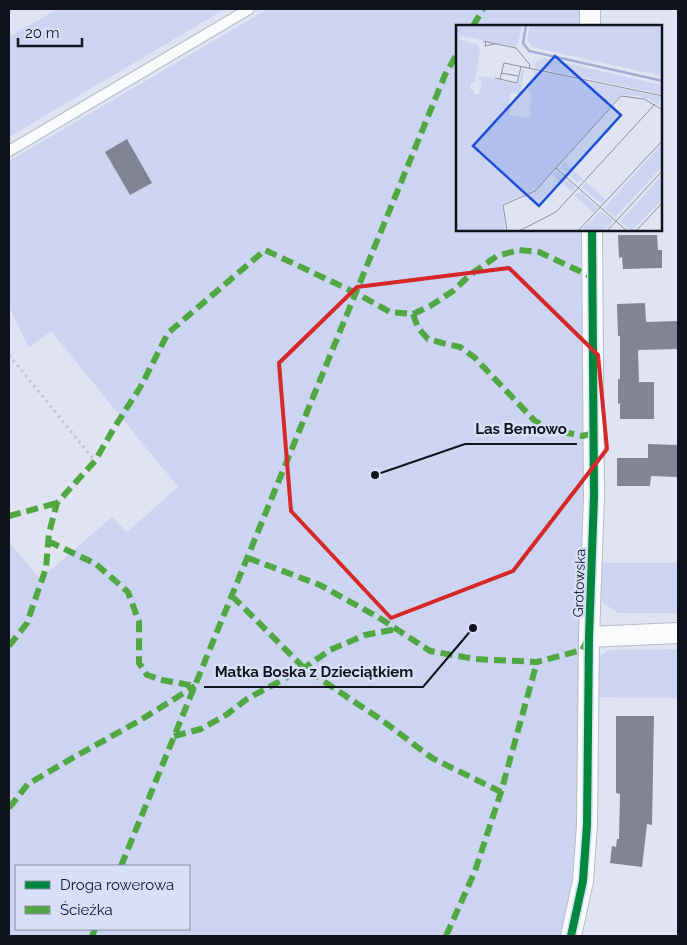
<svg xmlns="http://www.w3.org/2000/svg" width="687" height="945" viewBox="0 0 687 945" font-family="Raleway,sans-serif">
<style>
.green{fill:#ccd4f2;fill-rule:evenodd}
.building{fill:#818492}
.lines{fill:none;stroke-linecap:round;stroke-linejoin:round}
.service-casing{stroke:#b8bbc6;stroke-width:12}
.minor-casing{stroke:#b8bbc6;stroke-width:22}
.path{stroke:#c4c6ca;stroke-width:3;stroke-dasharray:2.5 4;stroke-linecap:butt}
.service{stroke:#fafbfd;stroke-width:10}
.minor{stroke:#fafbfd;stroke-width:20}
.quiet{stroke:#51a843;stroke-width:6;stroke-dasharray:12 6;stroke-linecap:butt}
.cycleway-casing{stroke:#d8dff9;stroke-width:11}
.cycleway{stroke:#00873e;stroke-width:8}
.marked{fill:none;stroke:#d62828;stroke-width:4;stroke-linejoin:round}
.labels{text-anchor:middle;stroke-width:5;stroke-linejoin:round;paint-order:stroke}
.street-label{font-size:14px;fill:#11131c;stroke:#d8dff9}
.inset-river{fill:none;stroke:#a2acd2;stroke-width:2.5}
.inset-road{fill:none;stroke:#8d909c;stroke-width:1}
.view{fill:#1d4ed8;fill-opacity:0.15;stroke:#1d4ed8;stroke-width:2.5}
.inset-edge{fill:none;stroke:#11131c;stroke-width:2.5}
.leader{fill:none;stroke:#11131c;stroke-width:2}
.callout-dot{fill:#11131c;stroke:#d8dff9;stroke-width:2}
.callout-label{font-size:15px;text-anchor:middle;font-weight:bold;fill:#11131c;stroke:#d8dff9;stroke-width:5;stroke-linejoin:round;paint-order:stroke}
</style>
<rect width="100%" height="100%" fill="#e0e3f1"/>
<path class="green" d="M58,9H225L9,137V37Z
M268,9H582V26H457V230H581L583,462L580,844L563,936H9V542L40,579L112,517L127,532L178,487L51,331L29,348L9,307V161ZM16,866H189V929H16Z
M598,563H678V613H618L598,599Z
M678,649V698L596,697L600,656L609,650Z"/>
<path class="building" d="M127,139L152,183L130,195L105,152Z
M618,235H657L658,250H662V268L623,269L622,257L619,258Z
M645,303L646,322L678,321V349L638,350L639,382H654V419H620V403L618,404V379H620V336H618L617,304Z
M648,444L678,445V477L651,476L650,486H617V458H648Z
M616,716H654L652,825L647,824L642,867L610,863L612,846L616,847L617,839H619L620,794L616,793Z"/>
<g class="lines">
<defs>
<path id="service" d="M9,151L249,9"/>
<path id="minor" d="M590,9V26
M589,637L678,633
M571,936L583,881L587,825L589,637L594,496L592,230"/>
</defs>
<use href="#service" class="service-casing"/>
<use href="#minor" class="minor-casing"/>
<path class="path" d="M9,355L95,461"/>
<use href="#service" class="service"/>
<use href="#minor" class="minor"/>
<path class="quiet" d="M473,26L483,9
M413,314L418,328L428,339L442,343L460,347L474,357L535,421L550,429L582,436L594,433
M9,516L57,503
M48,541L96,564L128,592L139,622V663L147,675L162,680L195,686
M248,558L320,585L378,617L430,651L475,659L537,662L582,650L587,641
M232,596L304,668L383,721L432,758L501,792
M9,646L27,623L46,568L49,533L57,503L95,461L114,428L141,386L168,333L265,250L356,293L390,312L413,314L430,306L453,291L471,274L497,256L519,250L539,252L592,277
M174,736L201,729L226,715L247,699L304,668L330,650L365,635L397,629
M9,808L28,784L76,756L139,721L195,686
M121,866L445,75L457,54
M92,936L95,929
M446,936L475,871L501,792L537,662"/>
<defs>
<path id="cycleway" d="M571,936L583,881L587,825L589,637L594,496L592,230"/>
</defs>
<use href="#cycleway" class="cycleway-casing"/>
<use href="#cycleway" class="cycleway"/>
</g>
<path class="marked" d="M509,268L598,355L607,449L513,571L391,618L291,511L279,363L357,287Z"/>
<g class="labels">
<g class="street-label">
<text transform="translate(579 583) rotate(-88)" y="5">Grotowska</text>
</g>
</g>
<g transform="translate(456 25)">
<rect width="206" height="206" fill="#e0e3f1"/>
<path d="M0,0H66L61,22L1,10L5,12L2,14L22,20L24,25L19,56L15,58L14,64L18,65V69H23L26,56L22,55L25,51L62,59L66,45L68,44L65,68L54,69L53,90L74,93L75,67H72L79,46L206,72L202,78L206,81L184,71L165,70L82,162L46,179L49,206H0ZM74,0H206V51L76,22L71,14ZM88,33L206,60V69L80,43L78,39ZM206,119V142L159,192L148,183ZM108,136L128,155L121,157L105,143ZM101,146L120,162L116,167L96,149ZM206,150V175L175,206L164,197ZM130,157L150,175L146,179L126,163ZM125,167L142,183L138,188L118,170ZM144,186L156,194V197L148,206H125Z" fill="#ccd4f2"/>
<path class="inset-river" d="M70,0L67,18L73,26L207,56"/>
<path class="inset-road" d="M27,16L60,23L74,40L73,43M30,16L29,21L39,19M45,48L62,51M39,53L61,58L65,42M44,54L48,38L207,71M100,143L171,206M51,206L47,180L79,166L165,71L188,74L207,85M63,206L100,187L199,79M122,206L207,115M151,206L207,145M180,206L207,177"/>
<path class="view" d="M99,31L165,90L83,181L17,121Z"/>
<rect width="206" height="206" class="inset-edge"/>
</g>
<path class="leader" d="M375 475L465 444H577M473 628L423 687H204"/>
<g class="callout-dot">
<circle cx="375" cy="475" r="5"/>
<circle cx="473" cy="628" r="5"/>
</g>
<g class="callout-label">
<text x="521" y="434">Las Bemowo</text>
<text x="314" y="677">Matka Boska z Dzieciątkiem</text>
</g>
<rect width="687" height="945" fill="none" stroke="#11131c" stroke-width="20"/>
<rect x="15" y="865" width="175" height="65" fill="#d8dff9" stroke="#888da1"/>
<rect x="25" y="881" width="25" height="8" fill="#00873e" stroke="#888da1"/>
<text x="60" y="890" font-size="15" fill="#11131c">Droga rowerowa</text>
<rect x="25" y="906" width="25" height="8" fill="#51a843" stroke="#888da1"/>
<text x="60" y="915" font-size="15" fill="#11131c">Ścieżka</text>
<path d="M18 38v8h64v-8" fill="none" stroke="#11131c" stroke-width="2.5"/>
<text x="25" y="38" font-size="15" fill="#11131c" stroke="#d8dff9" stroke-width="4" paint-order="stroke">20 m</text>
</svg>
